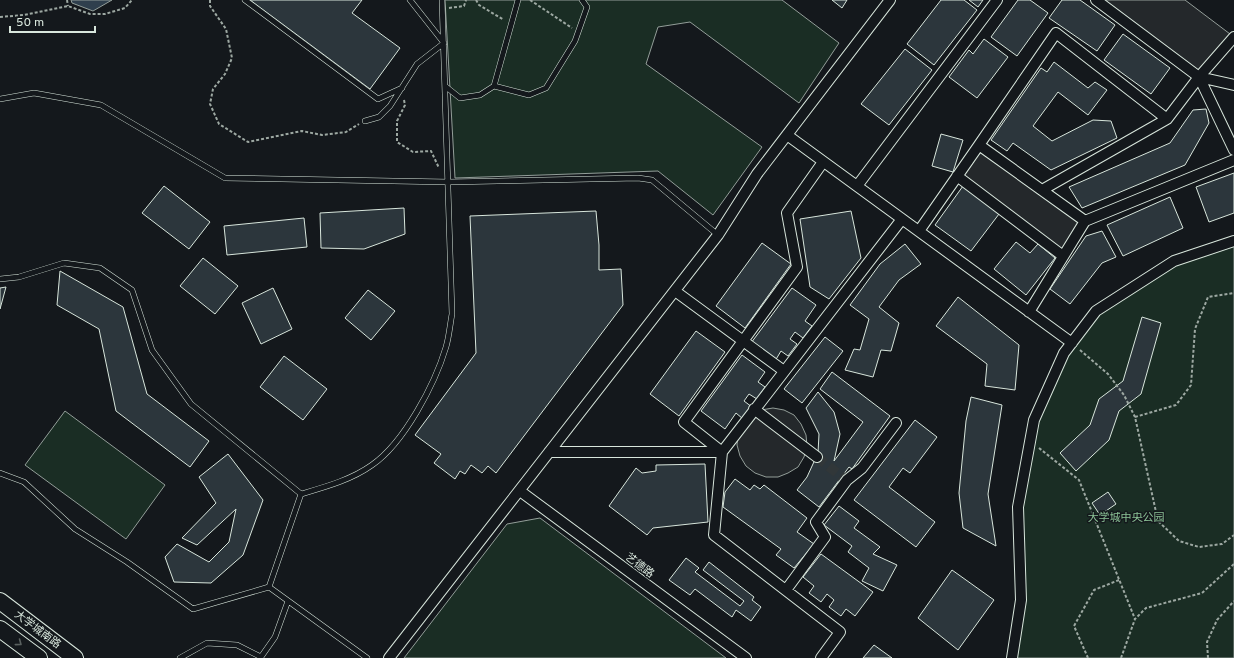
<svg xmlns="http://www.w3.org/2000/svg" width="1234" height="658" viewBox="0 0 1234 658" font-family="Overpass,'Noto Sans SC',sans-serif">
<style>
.green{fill:#1a2d24;stroke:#939e99}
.parking{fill:#24282b;stroke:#939e99}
.water{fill:#2f3f4d;stroke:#939e99}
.building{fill:#2c363c;stroke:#d8e6dc}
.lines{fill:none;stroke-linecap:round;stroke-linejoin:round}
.street-tunnel{stroke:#313739;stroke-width:10;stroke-dasharray:10 5;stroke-linecap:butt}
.lane-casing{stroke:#d8e6dc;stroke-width:6}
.street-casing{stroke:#d8e6dc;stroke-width:12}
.primary-casing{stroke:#d8e6dc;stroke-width:18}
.path{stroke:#9da8a2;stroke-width:2;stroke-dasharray:3 2;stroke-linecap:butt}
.lane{stroke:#14181c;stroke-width:5}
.street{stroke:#14181c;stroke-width:10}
.primary{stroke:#14181c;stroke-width:16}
.oneway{stroke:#59605f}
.labels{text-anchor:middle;stroke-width:3;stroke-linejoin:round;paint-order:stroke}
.park-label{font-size:11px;fill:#8ac095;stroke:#14181c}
.street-label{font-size:11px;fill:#d8e6dc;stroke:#14181c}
</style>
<rect width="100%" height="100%" fill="#14181c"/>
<path class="green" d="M445,0H782L839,43L799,103L690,22L658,27L646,64L762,147L713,215L658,171L455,178Z
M1234,241V658H1012L1021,600L1018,507L1034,420L1064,353L1096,311L1174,261Z
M65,411L165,485L126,539L25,465Z
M540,518L726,658H404L507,524Z"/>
<path class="parking" d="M1096,0H1185L1234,37L1199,77Z
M979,145L1085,221L1063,256L957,176Z
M773,408L784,410L794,415L801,424L806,435L807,446L804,457L798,467L788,473L778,477H766L755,473L746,466L740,456L737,445L738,434L761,410Z"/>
<path class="water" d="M71,0H112L93,11L72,3Z"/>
<path class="building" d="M250,0H362L352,13L400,48L370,89Z
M832,0H847L842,8Z
M941,0H964L977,10L934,65L907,44Z
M969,0H983L978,7Z
M1018,0H1030L1048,13L1017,56L991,37Z
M1062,0H1080L1115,25L1097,51L1049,18Z
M1123,34L1170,68L1151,94L1104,60Z
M984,39L1008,57L977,98L949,77L969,50L973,54Z
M905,49L932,70L889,125L861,104Z
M1054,62L1088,88L1095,82L1107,90L1088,115L1058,92L1033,126L1052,141L1093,120L1111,121L1117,138L1051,170L1013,143L1007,151L991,140L1041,68L1047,72Z
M1206,109L1209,123L1185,165L1082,208L1069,187L1170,143L1193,110Z
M941,134L963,140L953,172L932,166Z
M1234,173V213L1209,222L1196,187Z
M164,186L210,222L189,249L142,213Z
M963,186L999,214L971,251L935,225Z
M1170,197L1183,228L1123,256L1107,225Z
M404,208L405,234L364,249L321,248L320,213Z
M596,211L599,245V270L621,269L623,305L496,473L488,466L482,473L471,465L465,474L460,471L455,479L434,463L441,454L415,435L476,353L470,216Z
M851,211L861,258L829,299L810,287L800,219Z
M304,218L307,247L227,255L224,226Z
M1102,231L1116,257L1102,263L1070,304L1050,289L1086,236Z
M1016,242L1030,253L1038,244L1055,258L1026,295L994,269Z
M762,243L791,264L745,328L716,306Z
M905,244L921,264L899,280L879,307L899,323L891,351L881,350L873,377L845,370L854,349L860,350L869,319L850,305L880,264Z
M203,258L238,286L215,314L180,286Z
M60,271L123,307L147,394L209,441L190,467L116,411L99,329L57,305Z
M6,287L0,309V288Z
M273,288L292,329L261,344L242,303Z
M792,288L816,305L805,321L812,326L803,338L795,332L790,339L797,344L788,356L781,351L775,361L751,343Z
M368,290L395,311L371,340L345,318Z
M958,297L1019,345L1015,390L985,386L987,364L936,326Z
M1142,317L1161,323L1141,394L1119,411L1109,440L1076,471L1060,453L1090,425L1099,399L1123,381Z
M696,331L725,352L679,416L650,394Z
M825,337L843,351L802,403L784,389Z
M742,355L765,372L758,382L765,387L757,399L749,394L744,401L752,407L743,419L736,413L725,429L701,411Z
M284,356L327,389L303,420L260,387Z
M832,372L890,416L852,469L849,467L819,507L797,490L807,477L818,453L819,434L806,408L818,392L834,412L840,434L834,461L863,422L820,389Z
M971,397L1002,405L988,494L996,546L963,528L959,493L966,421Z
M915,420L937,437L910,473L903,468L889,487L935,522L916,547L854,500Z
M228,454L263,500L243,555L211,583L174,582L165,557L177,544L209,562L229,542L236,509L197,545L182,538L216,503L199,477Z
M705,464L708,522L653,528L647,535L609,506L636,468L642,473L656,471V465Z
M735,479L750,490L754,485L760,489L764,485L807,518L797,532L814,544L794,568L776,555L781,549L723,507L725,492Z
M1108,492L1116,504L1100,515L1092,503Z
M839,506L859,521L854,528L880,547L873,554L897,565L883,591L862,581L869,568L848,552L852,546L824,525Z
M821,554L873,592L855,616L846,609L841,616L829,607L834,600L827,594L821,602L809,593L814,586L803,577Z
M686,558L699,568L695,572L740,606L744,601L703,570L709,562L754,597L752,600L761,607L751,621L736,610L732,617L695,589L690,595L669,580Z
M952,570L994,600L958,650L918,618Z
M874,645L892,658H863Z"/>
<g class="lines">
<path class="street-tunnel" d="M817,457L842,477"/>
<defs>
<path id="lane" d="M245,0L378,99L402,88
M445,86L460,98L480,95L494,86L529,95L546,88L575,41L587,7L582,0
M494,86L518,0
M0,99L34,93L101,105L225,178L449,182L638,178L652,180L718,235
M365,121L379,117L390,106L417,64L444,43L410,0
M0,279L19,277L64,263L100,268L132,290L152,350L191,404L301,494
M0,473L24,482L75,529L127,562L193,609L269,587
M180,658L207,643L237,645L261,657L275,637L288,601
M367,658L269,587L301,494C325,487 351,480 372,465C404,443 435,384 446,347C449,337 450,325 452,314L442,0"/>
<path id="street" d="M1096,0L1199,77L1234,85
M1199,77L1234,150
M787,135L1072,343
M957,176L1063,256
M857,186L997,0
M1042,190L1167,119L1199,77L1234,37
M1085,221L979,145L1056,33L1167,119
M919,231L979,145
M675,291L784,371
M1029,312L1085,221L1234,160
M754,409L817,457
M549,452H722L902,219
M520,491L746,658
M786,590L825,537L816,522L847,480L862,468L896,423
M389,658L718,235L757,174L890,0
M821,658L840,632L714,535L722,452L684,422L797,267L787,213L823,162
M1012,658L1021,600L1018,507L1034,420L1064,353L1096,311L1174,261L1234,241"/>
<path id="primary" d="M0,601L75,658
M0,629L39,658"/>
</defs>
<use href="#lane" class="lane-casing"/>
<use href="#street" class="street-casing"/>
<use href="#primary" class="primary-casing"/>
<path class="path" d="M67,0L68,6
M210,0V6L226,29L232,58L225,74L213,89L210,104L219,124L248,142L302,131L322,135L346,132L359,124
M476,0L479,5L504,20
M530,0L572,28
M449,8L464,6L466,0
M0,17L24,15L68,6L90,14H105L125,8L132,0
M404,100L405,105L397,121V142L413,152L431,151L439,168
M1080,350L1108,374L1124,395L1135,417L1158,521L1179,541L1199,547L1222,544L1234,535
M1135,417L1176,405L1191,385L1195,329L1208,297L1234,293
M1039,448L1079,480L1135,619
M1088,658L1074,626L1094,590L1119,580
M1121,658L1135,619L1146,608L1202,593L1234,564
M1208,658L1207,642L1217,620L1234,601"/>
<use href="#lane" class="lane"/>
<use href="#street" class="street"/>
<use href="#primary" class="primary"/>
</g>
<defs><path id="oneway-chevron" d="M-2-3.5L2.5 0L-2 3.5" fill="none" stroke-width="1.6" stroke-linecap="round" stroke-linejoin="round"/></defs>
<use class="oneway" href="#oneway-chevron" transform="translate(19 643) rotate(37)"/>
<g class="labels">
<g class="park-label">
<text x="1126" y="521">大学城中央公园</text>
</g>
<g class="street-label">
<text transform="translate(640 565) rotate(37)" y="4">艺德路</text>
<text transform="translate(38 629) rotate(37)" y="4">大学城南路</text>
</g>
</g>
<path d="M10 26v6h85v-6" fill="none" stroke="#d8e6dc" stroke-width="2"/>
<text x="16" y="26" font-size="12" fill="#d8e6dc" stroke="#14181c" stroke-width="3" paint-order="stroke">50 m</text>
</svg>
